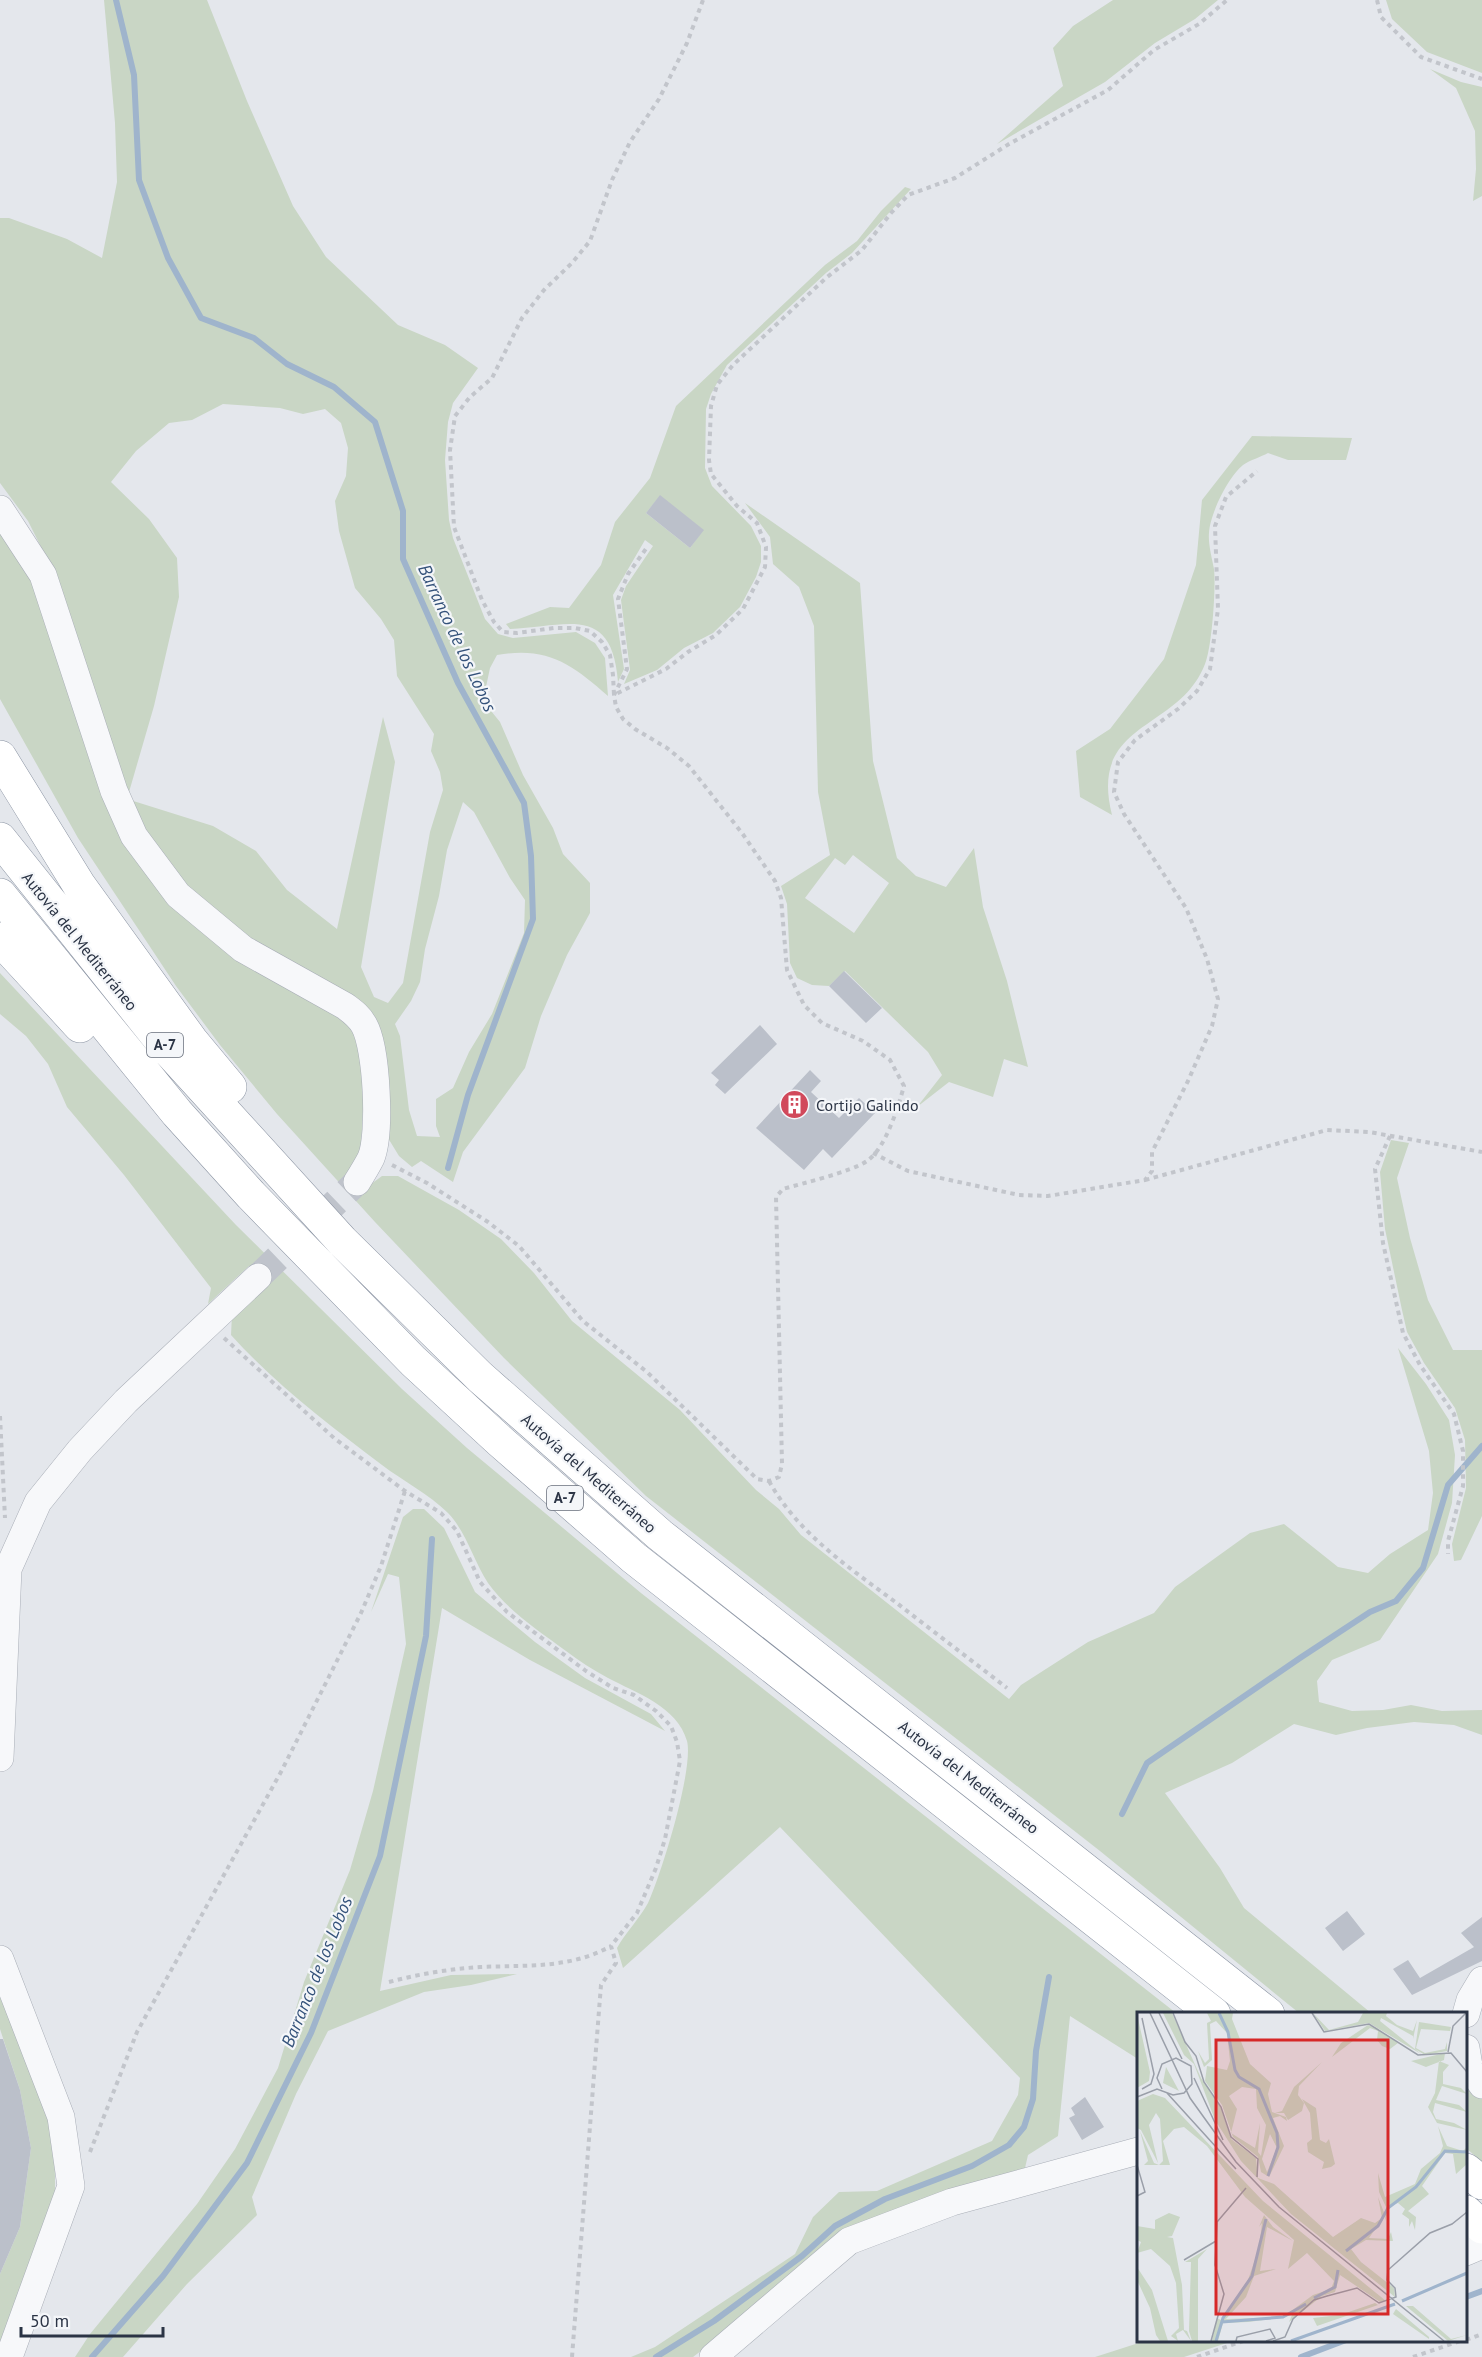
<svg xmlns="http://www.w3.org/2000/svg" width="1482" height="2357" viewBox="0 0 1482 2357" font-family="'PT Sans',sans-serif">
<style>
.green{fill:#c9d6c5;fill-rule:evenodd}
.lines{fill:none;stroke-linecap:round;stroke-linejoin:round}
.stream{stroke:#9fb4cc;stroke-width:6}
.building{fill:#bbc0ca}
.minor-tunnel{stroke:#bfc3cb;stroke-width:27;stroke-dasharray:27 14;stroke-linecap:butt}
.minor-casing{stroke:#a9aeb7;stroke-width:28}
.highway-casing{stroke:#8b94a3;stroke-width:34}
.path{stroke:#c2c5cb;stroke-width:4;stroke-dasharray:4.5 4.5;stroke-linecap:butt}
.minor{stroke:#f7f8fa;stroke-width:27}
.highway{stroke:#fff;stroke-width:33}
.labels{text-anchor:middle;stroke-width:4.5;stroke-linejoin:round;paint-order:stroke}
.shield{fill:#f4f6f9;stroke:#676e7b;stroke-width:1.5}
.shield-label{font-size:15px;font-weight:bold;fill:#2b3445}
.street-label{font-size:16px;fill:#2b3445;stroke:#f4f6f9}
.poi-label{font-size:16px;fill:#2b3445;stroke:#f4f6f9;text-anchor:start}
.water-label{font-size:18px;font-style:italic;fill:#34527a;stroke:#f4f6f9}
.inset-river{fill:none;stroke:#9fb4cc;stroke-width:3}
.inset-road{fill:none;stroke:#9a9fa9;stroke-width:1.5}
.view{fill:#d62828;fill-opacity:0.15;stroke:#d62828;stroke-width:3}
.inset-edge{fill:none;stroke:#2b3445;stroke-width:3}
</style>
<rect width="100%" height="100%" fill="#e4e7ec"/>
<path class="green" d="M104,0H207L247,101L293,206L326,257L398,325L445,345L478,368L453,403L448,422L445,460L449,520L453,538L485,619L498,634L513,638L576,632L595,643L605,658L608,696C572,664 547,646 497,655L490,668L483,701L500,722L523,775L553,828L563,854L590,883V913L567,955L541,1016L525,1068L463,1152L453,1182L421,1161L412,1167L399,1156L388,1138L378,1036L250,941L194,895L145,837L127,799L49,563L28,521L0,483V218H9L67,239L102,258L117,182L115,123ZM223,404L280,408L303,414L325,409L341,423L348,448L346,476L335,501L339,531L355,588L381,619L394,640L397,676L434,734L431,751L440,772L443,790L430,832L403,983L388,1003L374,997L361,967L395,762L383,717L337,929L287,890L256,851L213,826L127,799L154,706L179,597L177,558L149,519L111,482L136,451L169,423L192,420ZM463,802L474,812L510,878L525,900L524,933L492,1014L469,1052L453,1088L436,1099V1126L440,1137L417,1136L409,1110L400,1036L395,1024L411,1001L420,982L425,949L439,896L447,850Z
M1113,0H1218L1195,19L1155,43L1105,82L997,144L1063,86L1053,48L1073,26Z
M1386,0H1482V73L1427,52L1392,19Z
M1430,69L1461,82L1482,87V196L1473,201L1476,169L1475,131L1456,88Z
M905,187L911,189L852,253L826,273L727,365L711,394L706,409L705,468L712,486L751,526L761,546V562L756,577L740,607L713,633L684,648L657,670L624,684L630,670L621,600L626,586L653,546L645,540L613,595L624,669L618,682C612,603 566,627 510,629L506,624L550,607L569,608L601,565L615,522L650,478L676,406L825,265L857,241L881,211ZM660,496L703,530L690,548L646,513Z
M1252,436L1352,438L1346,460H1288L1268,453C1261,457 1250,460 1243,465C1228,477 1210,514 1209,533C1208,544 1212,558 1214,569C1216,588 1212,647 1205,664C1179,732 1088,720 1112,815L1080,797L1076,751L1110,729L1164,659L1196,565L1202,500Z
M745,503L860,583L873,761L897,858L916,876L946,887L974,848L983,907L1007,981L1028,1067L1004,1059L993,1097L949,1082L917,1107L942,1075L928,1052L845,971L829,986L812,985L797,978L790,963L787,904L781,886L830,855L818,792L814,626L799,587L773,564L770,537ZM853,855L889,883L854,933L805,898L835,858L845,865Z
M0,522L31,569L164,893L205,935L246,966L347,1018L361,1033L365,1068L361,1150L363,1190L382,1176H398L459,1210L501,1239L534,1273L572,1321L680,1410L756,1490L779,1509L801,1535L1009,1699L1021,1685L1088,1642L1154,1613L1175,1587L1250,1533L1284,1524L1338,1567L1368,1573L1390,1554L1428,1530L1433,1493L1429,1451L1398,1348L1426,1384L1449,1420L1455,1455L1452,1503L1438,1554L1380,1640L1332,1660L1317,1681L1319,1702L1352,1711L1383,1710L1411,1705L1442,1711L1482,1710V1735L1454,1725L1414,1722L1367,1728L1336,1735L1294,1724L1232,1763L1165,1793L1220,1868L1244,1908L1371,2013H1299L1100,1851L646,1496L504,1358L375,1222L277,1114L220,1045L176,986L78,838L0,699Z
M0,973L236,1225L402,1389L467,1448L641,1593L1176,2013L1138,2014V2059L1070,2016L1058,2136L1028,2155L1025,2168L913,2204L723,2334L693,2357H631L655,2347L795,2254L813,2217L839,2192L877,2191L992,2141L1018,2095L1020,2078L780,1827L623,1968L617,1948C626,1932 640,1918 648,1903C661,1875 694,1769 687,1741C677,1706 636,1693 608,1678C593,1670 579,1661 566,1651C539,1631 508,1611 488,1583C473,1560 467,1533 448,1513C429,1494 403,1481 382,1465C329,1425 275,1384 231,1335L232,1315L266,1280L249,1266L208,1304L211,1288L124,1175L67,1107L48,1064L26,1036L0,1014Z
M1391,1140L1409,1143L1397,1178L1410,1238L1428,1300L1453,1350H1482V1516L1461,1560L1454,1561L1452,1544L1466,1488L1465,1440L1455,1408L1424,1363L1407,1332L1402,1310L1385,1229L1380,1172Z
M413,1509H424L444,1528L475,1592L535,1642L585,1678L651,1714L665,1731L530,1660L442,1608L380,1991L451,1975L517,1974L471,1985L424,1992L328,2031L296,2094L252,2197L257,2215L187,2284L123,2357H75L90,2334L197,2204L235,2149L278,2068L304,1982L350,1870L373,1791L406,1644L399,1577L388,1574L371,1612L403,1517Z
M0,1986L54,2135L55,2177V2215L0,2357V2274L20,2227L31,2148L20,2090L0,2029Z
M1466,2086L1482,2096V2162L1466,2148Z
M1148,2340H1233V2341L1184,2357H1095Z"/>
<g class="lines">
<path class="stream" d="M116,0L134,75L139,180L168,258L201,318L254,338L287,364L334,387L375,422L403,511V559L458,683L524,803L531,856L533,919L468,1095L448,1168
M1122,1814L1147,1763L1300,1658L1370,1612L1396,1601L1423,1568L1448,1485L1482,1446
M1466,2297L1482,2291
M92,2357L163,2276L247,2163L311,2033L380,1856L426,1636L432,1539
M656,2357L714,2321L802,2256L835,2226L885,2199L972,2166L1009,2145L1024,2127L1033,2099L1036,2051L1049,1977
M1301,2357L1346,2340"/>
</g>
<path class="building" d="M660,495L704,530L690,548L646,513Z
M844,971L882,1008L866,1023L829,986Z
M760,1025L777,1044L725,1094L715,1085L719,1080L711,1073Z
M810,1070L821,1081L811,1092L839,1118L859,1098L875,1113L832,1158L823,1149L804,1170L756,1128Z
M1347,1911L1365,1934L1343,1951L1325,1928Z
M1482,1917V1961L1412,1995L1393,1969L1408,1960L1420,1978L1474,1947L1461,1933Z
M0,2039H3L20,2090L31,2148L20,2227L0,2274Z
M1085,2097L1104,2127L1082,2140L1069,2118L1075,2115L1071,2108Z"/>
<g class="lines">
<path class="minor-tunnel" d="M258,1277L357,1182"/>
<defs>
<path id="minor" d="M0,509L43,575L114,791L134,836L178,895L243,949L345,1006C353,1012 359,1016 364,1025C377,1048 381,1134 371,1158C367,1166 362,1174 357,1182
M0,1758L8,1569L38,1502L80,1450L126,1401L258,1277
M0,1959L61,2117L71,2186L9,2357
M1466,2014L1470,2000L1482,1980
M1466,2048L1469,2066L1482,2085
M1466,2252L1482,2245
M713,2357L849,2241L952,2202L1138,2151"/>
<path id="highway" d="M0,757L79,885L191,1040L230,1087
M0,839L170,1052L342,1241L480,1377L660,1535L1268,2014
M0,895L177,1113L251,1195L413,1361L501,1442L634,1558L1214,2014
M0,939L80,1026
M1466,2170L1482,2183
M1466,2212L1482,2227"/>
</defs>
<use href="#minor" class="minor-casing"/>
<use href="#highway" class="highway-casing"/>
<path class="path" d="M703,0L687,43L659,99L630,142L612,180L590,241L572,263L544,290L522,318L492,378L470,397L455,416L450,450L454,527L482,600L494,622L503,632L517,633L554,628H575L590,631L602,642L610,655L613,675L614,695L666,669L688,652L716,635L743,609L765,567L766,547L757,523L737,506L711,474L709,460L711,406L717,385L733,365L826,278L862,250L891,213L908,195L955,178L1009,144L1108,90L1154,50L1199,24L1227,0
M1377,0L1381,17L1421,57L1482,79
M1390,1136L1375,1169L1383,1243L1403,1333L1420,1365L1454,1414L1463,1451V1486L1448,1541V1554
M873,1153L908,1171L1019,1195L1048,1196L1145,1180L1152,1171V1152L1188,1081L1212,1026L1218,999L1207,959L1186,908L1124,814L1114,792L1118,762L1135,740L1178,709L1197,691L1210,669L1218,609L1215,526L1226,497L1257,471
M392,1165L427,1183L488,1222L519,1246L583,1321L647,1372L757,1479L769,1481L779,1477L782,1464L776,1197L783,1189C803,1183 851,1172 867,1161C886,1148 898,1107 904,1086L890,1060L863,1041L822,1023L804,1005L787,970L781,898L775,881L742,833L689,766L667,748L635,729L623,719L616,707L614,695L627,669L618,599L628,574L648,546
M1145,1180L1327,1130L1369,1132L1482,1152
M224,1338L334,1438L405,1491L441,1513L457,1531L480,1582L507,1612L586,1671L613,1688L634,1695L656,1711L671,1726L677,1742L680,1761L665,1839L656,1868L637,1913L611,1946L616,1963L601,1985L572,2357
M0,1416L5,1518
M769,1481C798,1534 851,1569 898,1604C934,1632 971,1660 1007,1688
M389,1982C419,1974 449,1969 480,1967C526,1965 570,1969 611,1946
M90,2152L137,2032L282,1770L361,1613L381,1566L405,1491
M1466,2340L1482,2334
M1197,2357L1246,2340
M1413,2357L1463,2340"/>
<use href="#minor" class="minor"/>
<use href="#highway" class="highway"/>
</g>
<defs>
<symbol id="building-disc" viewBox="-11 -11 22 22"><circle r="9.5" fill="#d1495b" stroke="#f4f6f9"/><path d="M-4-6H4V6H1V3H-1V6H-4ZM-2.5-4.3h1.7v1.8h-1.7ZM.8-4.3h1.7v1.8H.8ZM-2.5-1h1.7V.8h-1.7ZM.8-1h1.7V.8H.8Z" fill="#fff"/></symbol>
</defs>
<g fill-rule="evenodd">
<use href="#building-disc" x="778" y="1088" width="33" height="33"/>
</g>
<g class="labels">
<g class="shield">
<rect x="147" y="1033" width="36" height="24" rx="4.5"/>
<rect x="547" y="1486" width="36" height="24" rx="4.5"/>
</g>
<g class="shield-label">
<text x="165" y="1050">A-7</text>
<text x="565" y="1503">A-7</text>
</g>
<g class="street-label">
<text transform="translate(80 941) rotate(51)" y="6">Autovía del Mediterráneo</text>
<text transform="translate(589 1473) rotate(41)" y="6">Autovía del Mediterráneo</text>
<text transform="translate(969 1777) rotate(38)" y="6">Autovía del Mediterráneo</text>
</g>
<g class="poi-label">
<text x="816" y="1111">Cortijo Galindo</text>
</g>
<g class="water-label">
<text transform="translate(457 638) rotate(65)" y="6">Barranco de los Lobos</text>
<text transform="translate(317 1972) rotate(-68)" y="6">Barranco de los Lobos</text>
</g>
</g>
<g transform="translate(1137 2012)">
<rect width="330" height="330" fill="#e4e7ec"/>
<path d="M26,1H35L64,66L83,94L94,127L119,146L121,166L137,172L196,225L224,206L238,211L245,206L241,185L248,203L232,226L251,227L254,220L256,229L229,228L214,237L224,250L257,276L258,285L154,202L104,149L78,108L57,52L47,43ZM70,1H96L95,7L113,52L134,71L131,82L135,100L149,105L150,109L143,104L136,106L147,134L132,165L124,160L121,145L96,125L85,93L68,69L70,54L90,58L93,49L90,21L79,9L73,12L75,48L67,55L61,39L68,51L72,47L70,11L74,9ZM105,75L119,77L120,96L129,113L124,144L121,140L123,111L118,136L94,121L100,97L92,84ZM133,122L140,136L130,160L125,147ZM176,1L192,18L221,10L226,1H250L249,4L260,13L276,19L280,8L276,27V24L244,6L243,9L284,42L232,11L188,19ZM0,2L13,60L12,69L0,76ZM282,10L314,15L313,19L284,17L279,36L288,41L308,37L310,30V39L288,43L278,37ZM231,13L240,16L261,31L253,37L245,34L240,28L241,19L233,16L195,45L204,31ZM308,41L307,48L289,55L274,49ZM302,49L312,53L306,60V72L324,76L330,82L305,74L299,88L322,93L330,100L298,91L296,100L299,107L317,111L330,118L300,111L291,95L298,81ZM185,50L162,74L161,83L167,91L165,99L151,108L147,101H138L145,99L157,75ZM29,55L42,79L26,71ZM16,82L28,86L126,189L249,289L243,290L203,263L198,280L185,284L152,310L155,303L144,306L111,310L86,311L81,329H75L80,306L84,308L111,268L122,236L125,211L122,215L127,203L136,215L156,229L130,215L123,259L139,257L117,264L109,285L89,307L146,305L176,283L194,277L197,269L170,241L151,257L157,228L108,185L70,134L47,115L37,117L26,129L33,153H7L11,149L3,119L17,151L22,153L26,149L23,107L19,101L12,113L21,151L4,118L0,116V89ZM165,87L179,96L183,128L189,131L192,127L198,152L194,155L185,157L187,150L171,140L170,131L175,127L173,101ZM301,114L310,134L326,139L330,135V152L319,162L316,142L308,141L285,174L292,182L271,199L279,205L278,218L275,209L272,215V207L265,202L268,197L261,191L253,194L248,209L249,195L242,180L241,161L248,185L278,172L284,157L303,141L306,134ZM32,201L43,205L35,224L30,225L36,226L45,273L47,318L50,319L54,329L46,318L39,322L41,329L34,324L42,316L39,271L33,254L14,237L0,241L4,230L0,228V214L18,217V208ZM70,237L61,247V329H55L52,319L54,250H48ZM0,255L15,278L31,329H23L19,323L13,296L0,268ZM238,291L241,293L180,314L176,306L203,303ZM269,294H276L314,327L330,323L311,329ZM259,297L292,325V327L256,302Z" fill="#c9d6c5" fill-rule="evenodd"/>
<path class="inset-river" d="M82,1L91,20L98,58L102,65L122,77L140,121L141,135L131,164M209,239L241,214L251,196L279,175L308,139L330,140M177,286L198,275L201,258M265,289L330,261M85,310L146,305L169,292M79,329L86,306L115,264L129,207M154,329L258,292"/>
<path class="inset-road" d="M13,1L53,86L99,150L142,195L307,329M22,1L45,47M36,1L48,30L59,44L67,70L84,95L94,125L121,147L120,165M175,1L187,20L232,12L281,43L314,41L330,60M5,6L17,62L14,72L5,77M311,40L316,14L329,1M57,66L86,128M30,81L99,157M0,85L20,77L36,83L47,81L55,72L54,54L39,46L25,52L20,66L25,77M0,153L8,180L0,184M47,248L79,229M74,329L87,282L78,253L80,210L109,176M99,329L100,325L133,317L138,326L129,329M136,329L148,325L156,307L177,288L190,284L220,276L242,291L259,285L258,276L250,268L251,258L293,221L315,212L330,200"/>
<path class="view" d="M79,28H251V302H79Z"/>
<rect width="330" height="330" class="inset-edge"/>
</g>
<path d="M21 2327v9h142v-9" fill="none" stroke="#2b3445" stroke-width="3"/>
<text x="30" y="2327" font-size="18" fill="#2b3445" stroke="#f4f6f9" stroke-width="4.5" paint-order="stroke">50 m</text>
</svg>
